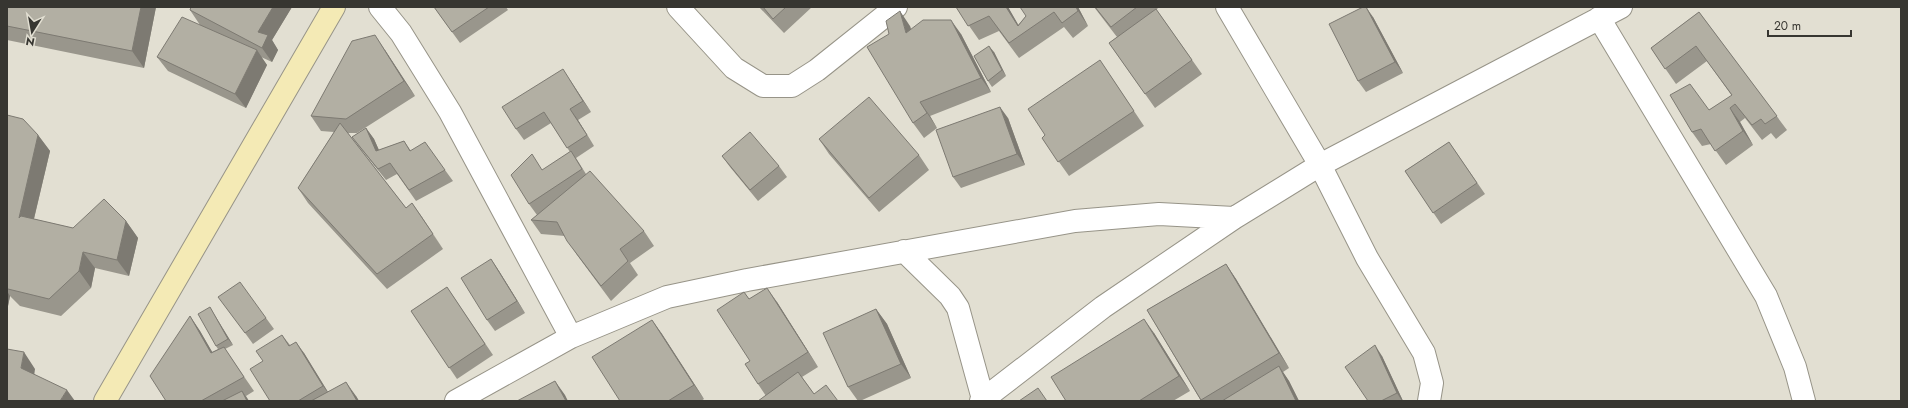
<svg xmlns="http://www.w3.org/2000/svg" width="1908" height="408" viewBox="0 0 1908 408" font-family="Jost,sans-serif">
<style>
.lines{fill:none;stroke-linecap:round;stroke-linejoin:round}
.street-casing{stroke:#979488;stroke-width:24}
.secondary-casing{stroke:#979488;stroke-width:24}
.street{stroke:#fff;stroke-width:22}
.secondary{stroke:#f4eab5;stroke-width:22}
.wall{fill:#99968c}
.shaded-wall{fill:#7d7a72}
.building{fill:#b2afa3;stroke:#7d7a72}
</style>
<rect width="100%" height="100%" fill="#e2dfd2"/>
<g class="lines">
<defs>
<path id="street" d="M380,7L401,33L450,112L571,337
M678,7L734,68L763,86H792L817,70L896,7
M1599,18L1766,296L1795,367L1804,401
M904,251L950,296L958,308L983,399
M456,401L571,337L667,297L747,280L1075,221L1159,214L1234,218
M981,401L1103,307L1234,218L1320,165L1227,7
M1429,401L1432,383L1424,353L1367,258L1320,165L1621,7"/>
<path id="secondary" d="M105,401L334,7"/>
</defs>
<use href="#street" class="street-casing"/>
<use href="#secondary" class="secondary-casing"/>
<use href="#street" class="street"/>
<use href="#secondary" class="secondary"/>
</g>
<path class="wall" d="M7,7H156L144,68L7,40Z
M191,7H292L272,40L278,50L272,62L261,57L267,65L246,108L168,71L157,57L200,25L190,10Z
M434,7H506L508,10L460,43Z
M759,7H812L784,33Z
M956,7H1008L1018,25L1026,16L1078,7L1088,26L1073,38L1064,27L1019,58L999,31L979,40Z
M1094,7H1158V8L1156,10V9L1202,74L1155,108L1109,43L1117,37Z
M1699,12L1787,130L1776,139L1771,133L1762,140L1745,118L1740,122L1753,145L1726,165L1711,144L1702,146L1692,132L1709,110L1732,96L1707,61L1676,84L1651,48Z
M1373,17L1403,73L1366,92L1358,81Z
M910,26L911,29L961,34L991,92L930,116L937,128L924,138L913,123Z
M385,50L415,96L357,133H348L406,208L412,203L443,249L387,289L308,203L298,188L334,132L321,131L311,116Z
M994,52L1006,76L992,87L988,81Z
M1110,75L1144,126L1069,176L1042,138L1045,135Z
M570,80L591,112L578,120L594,146L576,158L586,174L644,231L654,246L630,263L638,275L611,301L577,255L565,236L541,234L531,220L537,215L529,204L543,170L570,152L551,123L524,140L516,129Z
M7,115L38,135L50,151L34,219L73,228L126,221L138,238L129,276L95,268L91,288L61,316L20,306L10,296L7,311Z
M1008,118L1025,165L961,188L953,177Z
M366,128L374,139L379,150L404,141L411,151L445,170L453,181L416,201L397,174L386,180L360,148L352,137Z
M819,139L919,155L929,170L879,212L829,154Z
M1449,142L1485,194L1441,224L1405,171Z
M722,156L779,166L787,177L758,201L730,167Z
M491,259L499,271L525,313L495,331L487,320Z
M1226,264L1236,279L1289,368L1283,372L1289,381L1299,401H1201L1147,310Z
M447,287L493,355L457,379L411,311Z
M744,292L749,299L777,302L818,367L802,377L814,394L766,396L758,384L750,361Z
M219,297L266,318L274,329L253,344Z
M210,307L214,314L233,345L225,349L254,391L246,396L249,401H166L190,316L200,331L212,352L218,349L216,346Z
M876,309L887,324L911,378L860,401H858L848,387Z
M652,320L662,334L704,399L701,401H620Z
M1154,333L1190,391L1173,401H1066Z
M282,335L290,345L304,353L328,392L356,396L359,401H270L263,361Z
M1382,356L1403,401H1368Z"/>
<path class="shaded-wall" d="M141,7H156L144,68L132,51Z
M273,7H292L272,40L278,50L272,62L262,48L258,32Z
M1006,7H1008L1023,33L1018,26Z
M1076,7H1078L1088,26L1078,11Z
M1366,7L1373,17L1403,73L1395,62Z
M900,11L910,26L916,48L906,33Z
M951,20L961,34L991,92L981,78Z
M375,35L385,50L415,96L404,81Z
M989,46L994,52L1006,76L1002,70Z
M257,50L267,65L246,108L235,94Z
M563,69L570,80L591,112L583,101Z
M920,102L930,116L937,128L927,113Z
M1000,107L1008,118L1025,165L1017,154Z
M1730,108L1740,122L1753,145L1743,131Z
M570,109L578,120L594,146L587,135Z
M366,128L374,139L384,162L376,151Z
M38,135L50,151L30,235L19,218Z
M412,203L422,217L443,249L433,234Z
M126,221L138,238L129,276L117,260Z
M83,252L95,268L91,288L79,271Z
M491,259L499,271L525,313L517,301Z
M1226,264L1236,279L1289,368L1279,353Z
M767,288L777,302L818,367L808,352Z
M7,291L10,296L7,311Z
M210,307L214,314L233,345L228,339Z
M876,309L887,324L911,378L901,364Z
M190,316L200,331L221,367L211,353Z
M1144,319L1154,333L1190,391L1179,376Z
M652,320L662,334L704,399L694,385Z
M296,342L304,353L331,397L323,386Z
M1375,345L1382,356L1403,401H1402L1397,393Z
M24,352L35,369L33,384L21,368Z
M1279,366L1289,381L1299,401H1296Z
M555,381L565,395L568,401H566Z
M346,382L356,396L359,401H357Z
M67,390L75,401H60Z
M242,391L249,401H247Z"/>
<path class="building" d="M7,7H141L132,51L7,26Z
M191,7H273L258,32L268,35L262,48L190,10Z
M434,7H489L452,32Z
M763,7H786L773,19Z
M956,7H1006L1018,26L1026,16L1020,7H1076L1078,11L1062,23L1054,12L1009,43L989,16L968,26Z
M1095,7H1137L1111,27Z
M1363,7H1366L1395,62L1358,81L1329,24Z
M1156,9L1192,60L1145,94L1109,43Z
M900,11L906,33L923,20H951L981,78L920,102L927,113L913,123L867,47L889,34L886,21Z
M1699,12L1777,116L1765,124L1761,119L1752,125L1735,104L1730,108L1743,131L1715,151L1701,129L1692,132L1670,95L1690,84L1709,110L1732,95L1696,46L1665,69L1651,48Z
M182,17L257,50L235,94L157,57Z
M375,35L404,81L346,119L311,116L352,41Z
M989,46L1002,70L988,81L974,56Z
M1100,60L1134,111L1058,162L1042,138L1045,135L1028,109Z
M563,69L583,101L570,109L587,135L567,148L544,112L516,129L502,107Z
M869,97L919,155L869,198L819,139Z
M1000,107L1017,154L953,177L936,130Z
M7,115L23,119L38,135L19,218L21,216L73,228L104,199L126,221L117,260L83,252L79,271L49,299L8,289L7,288Z
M340,123L406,208L412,203L433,234L377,274L298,188Z
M366,128L376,151L404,141L410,151L425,142L445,170L409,190L390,163L378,169L352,137Z
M750,132L779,166L750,190L722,156Z
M1449,142L1477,183L1433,213L1405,171Z
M571,151L582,169L529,204L511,175L532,154L542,170Z
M590,171L644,231L620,249L628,261L601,286L567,241L557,222L531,220Z
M491,259L517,301L487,320L461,278Z
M1226,264L1279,353L1201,400L1147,310Z
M240,282L266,318L245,333L218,297Z
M447,287L485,344L449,368L411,311Z
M767,288L808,352L758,384L745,364L750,361L717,310L744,292L749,299Z
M210,307L228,339L216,346L198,314Z
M876,309L901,364L848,387L823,333Z
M190,316L211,353L224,347L244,377L201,401H166L150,376Z
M1144,319L1179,376L1139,401H1066L1051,377Z
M652,320L694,385L668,401H620L592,357Z
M282,335L289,346L296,342L323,386L298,401H270L250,369L263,361L256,351Z
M1375,345L1397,393L1381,401H1368L1345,367Z
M7,349L24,352L21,368L67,390L60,401H7Z
M1279,366L1296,401H1222Z
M798,372L814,394L826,385L838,401H758Z
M555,381L566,401H517Z
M346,382L357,401H311Z
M1038,388L1047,401H1019Z
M242,391L247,401H222Z"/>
<rect width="1908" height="408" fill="none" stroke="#373631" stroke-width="16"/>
<g transform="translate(32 32) rotate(191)" stroke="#e2dfd2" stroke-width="3" paint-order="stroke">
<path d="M0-3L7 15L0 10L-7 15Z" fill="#373631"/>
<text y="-6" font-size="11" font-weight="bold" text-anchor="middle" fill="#373631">N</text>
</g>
<path d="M1768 30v6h83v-6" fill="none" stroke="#373631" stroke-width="2"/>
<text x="1774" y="30" font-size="12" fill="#373631" stroke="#e2dfd2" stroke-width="3" paint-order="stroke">20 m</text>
</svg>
